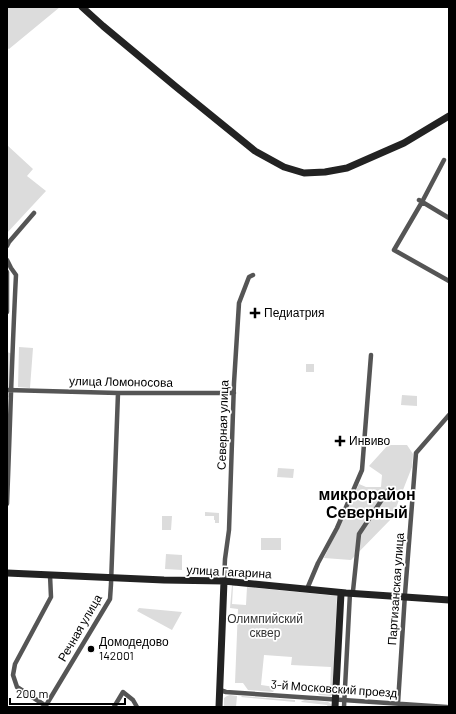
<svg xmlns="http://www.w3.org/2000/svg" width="456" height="714" viewBox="0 0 456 714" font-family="Barlow,sans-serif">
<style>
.green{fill:#dcdcdc}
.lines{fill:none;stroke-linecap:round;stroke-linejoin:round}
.street{stroke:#555;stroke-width:4.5}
.secondary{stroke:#222;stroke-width:7}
.poi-dot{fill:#000;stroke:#fff;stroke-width:1.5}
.labels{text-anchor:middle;stroke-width:3.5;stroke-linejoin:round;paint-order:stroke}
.poi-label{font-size:12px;fill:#000;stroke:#fff;text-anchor:start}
.street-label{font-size:12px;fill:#000;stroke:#fff}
.park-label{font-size:12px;fill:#333;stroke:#fff}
.district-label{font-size:16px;font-weight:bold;fill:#000;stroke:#fff}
</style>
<rect width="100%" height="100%" fill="#fff"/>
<path class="green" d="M7,7H60L9,49L7,48Z
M7,145L33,169L27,176L46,191L7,233Z
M19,347L33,348L30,388L18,387Z
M7,352L13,354L11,398L7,397Z
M306,364H314V372H306Z
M402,395L417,396V406L401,405Z
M388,445H407L413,454L412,467L392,518L351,560L324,558L359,484L366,487H381L382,475L369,466Z
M278,468L294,469L293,478L277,477Z
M205,512L219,513V523H215V520H214V516H205Z
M162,516H172L171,530H162Z
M261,538H281V550H261Z
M166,554L182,555V570L165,569Z
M232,585H236V586H233L232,604L246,605L247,587L337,596L332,695L331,696L319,695L317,692L319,690L330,691L331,667L291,665L292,657L264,655L261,685L275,687V689L273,692L248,690L243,683H235L238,609L230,608Z
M139,608L182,612L172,630L137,611Z
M230,695L237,696L236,707H239H224V698L227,696Z
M242,696L295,700V702L241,697Z
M305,700L328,702L331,704L332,707H328L327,705L301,702L302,701Z"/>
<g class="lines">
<path class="street" d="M444,160L422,202L394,250L449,281
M419,200L449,218
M7,246L9,242L34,213
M7,260L11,268L16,275C12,352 10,428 7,504
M7,272V312
M7,390L118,393H234
M224,581L225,559L229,530L234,383L239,303L249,277L253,275
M307,589L318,563L337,528L362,470L371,355
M220,690L226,692L447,707
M398,703L405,594L416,453L449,415
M46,706L17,687L13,675L15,664L51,597L50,575
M45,707L110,599L111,584L118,393
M114,707L123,692L133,700L137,707
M344,707L350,593L353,591L359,534L389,489"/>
<path class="secondary" d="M82,7L103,26L175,86L255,151L284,167L304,173L325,172L347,168L404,143L449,116
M7,573L164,580L224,581L346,593L449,600
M219,707L224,581
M335,707L341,593"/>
</g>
<g class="poi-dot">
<path d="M253 307h4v4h4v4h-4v4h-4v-4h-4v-4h4z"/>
<path d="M338 435h4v4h4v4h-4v4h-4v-4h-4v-4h4z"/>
<circle cx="91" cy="649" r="4"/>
</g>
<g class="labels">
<g class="poi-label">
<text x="264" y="317">Педиатрия</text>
<text x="349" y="445">Инвиво</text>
<text x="99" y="646">Домодедово<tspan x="99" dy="14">142001</tspan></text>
</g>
<g class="street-label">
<text transform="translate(121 382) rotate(1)" y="4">улица Ломоносова</text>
<text transform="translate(223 425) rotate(-88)" y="4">Северная улица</text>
<text transform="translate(229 572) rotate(3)" y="4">улица Гагарина</text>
<text transform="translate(396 589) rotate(-86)" y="4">Партизанская улица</text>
<text transform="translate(80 628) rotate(-60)" y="4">Речная улица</text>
<text transform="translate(334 689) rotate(4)" y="4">3-й Московский проезд</text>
</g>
<g class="park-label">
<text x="265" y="623">Олимпийский<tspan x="265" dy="14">сквер</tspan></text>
</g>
<g class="district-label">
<text x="367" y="500">микрорайон<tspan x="367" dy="18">Северный</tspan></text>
</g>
</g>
<rect width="456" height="714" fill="none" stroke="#000000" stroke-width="16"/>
<path d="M10 698v6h115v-6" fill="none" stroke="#000000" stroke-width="2"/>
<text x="16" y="698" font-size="12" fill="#000000" stroke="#ffffff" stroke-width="3" paint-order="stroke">200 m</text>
</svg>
